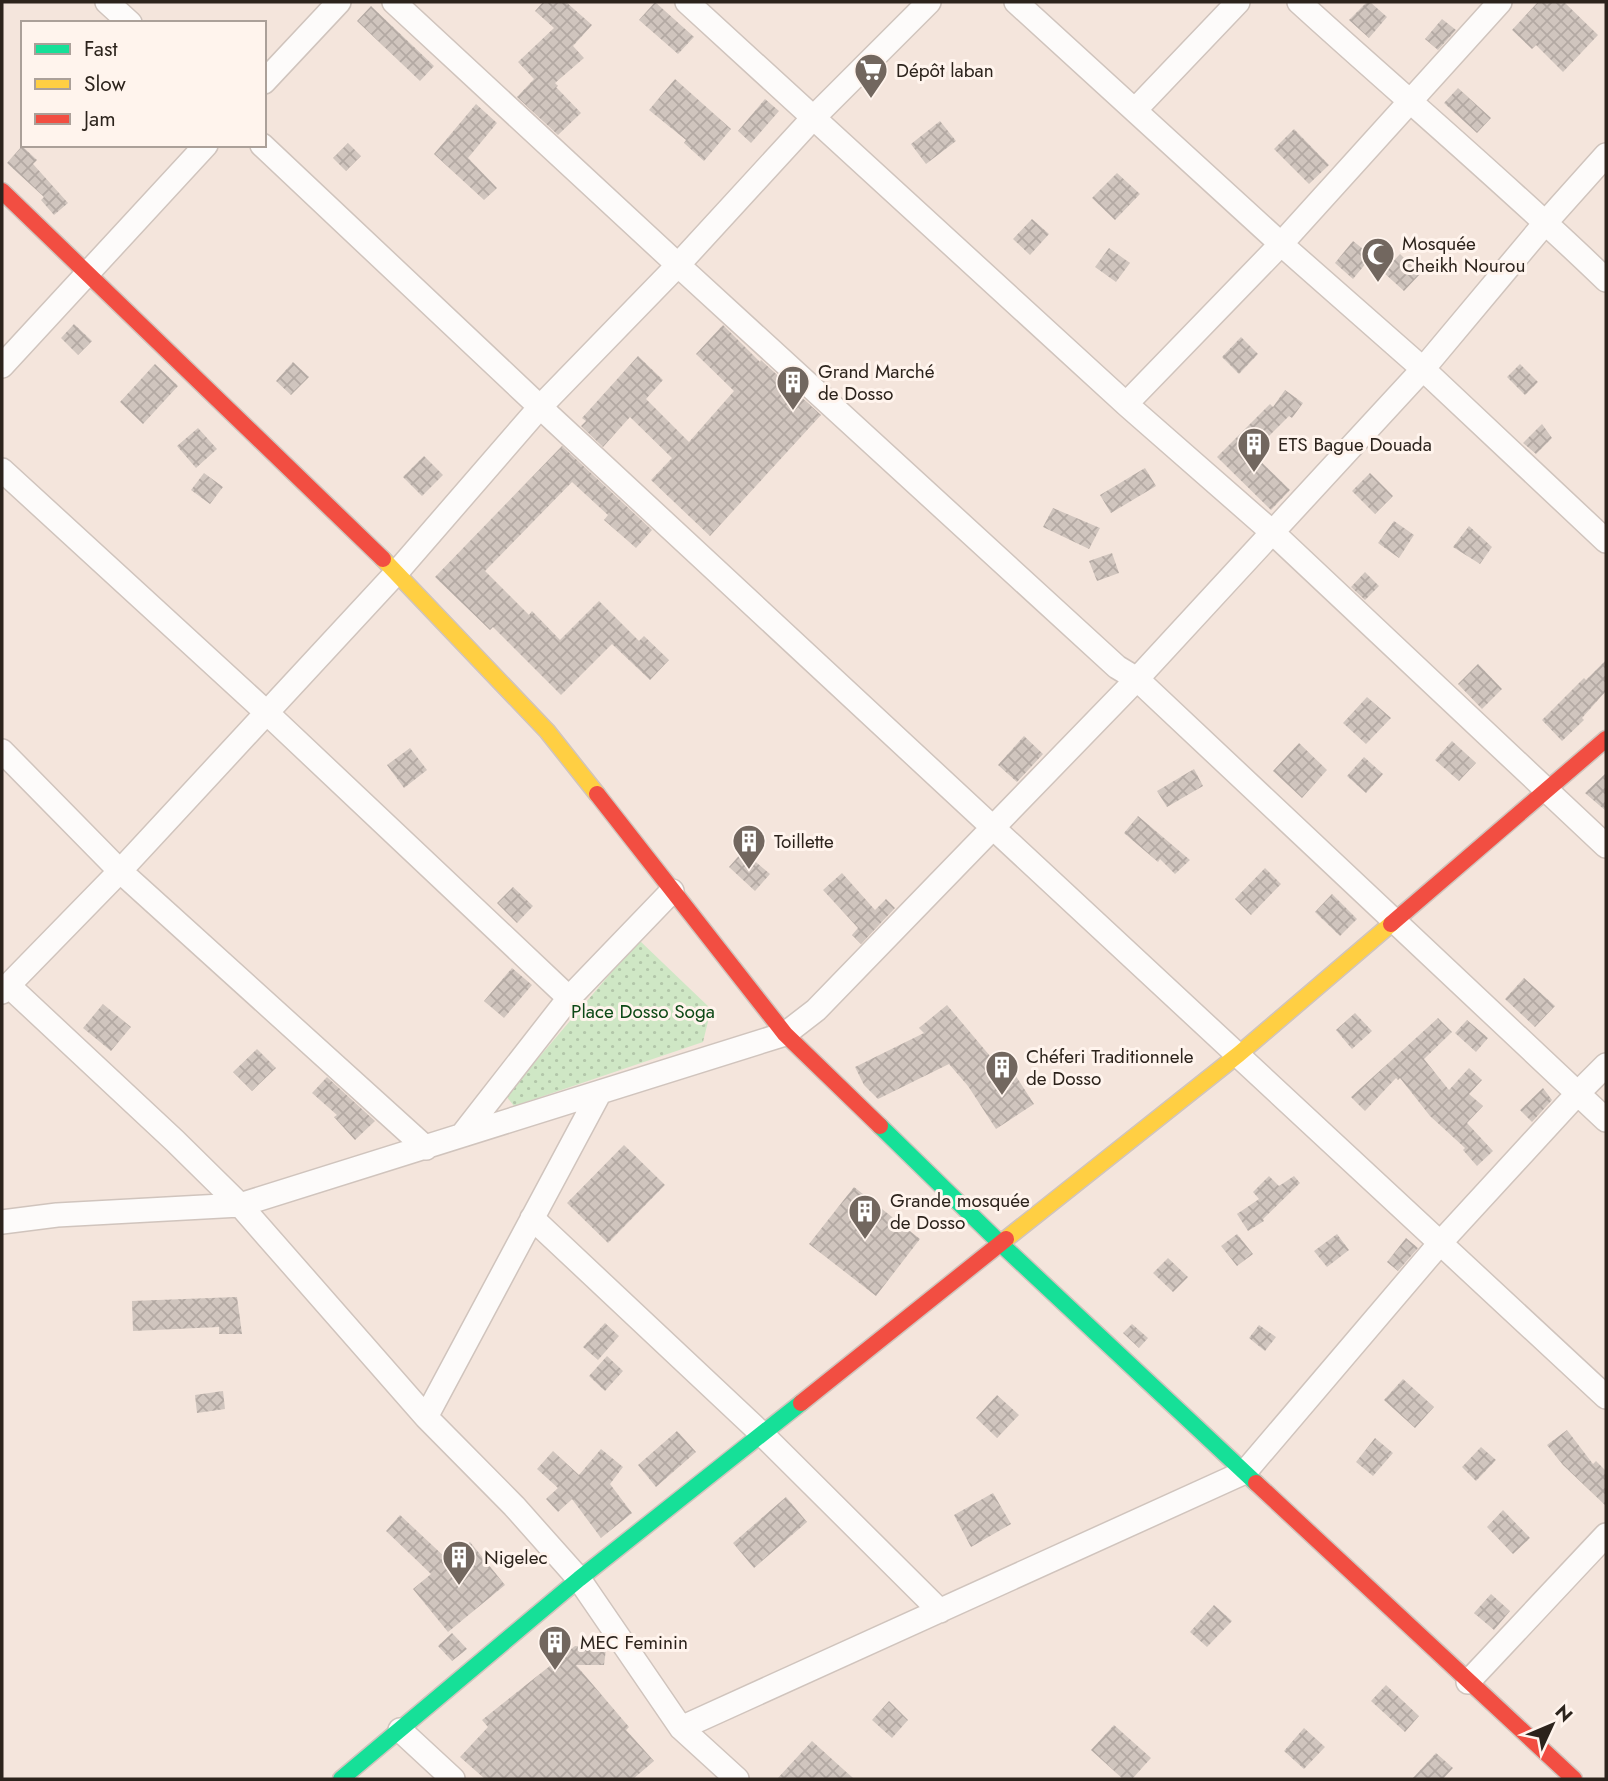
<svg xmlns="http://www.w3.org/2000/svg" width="1608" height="1781" viewBox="0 0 1608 1781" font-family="Jost,sans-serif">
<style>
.garden{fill:url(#garden-dots)}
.building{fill:url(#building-cross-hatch)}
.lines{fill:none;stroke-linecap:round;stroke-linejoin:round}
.street-casing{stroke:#d0c4bd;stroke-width:26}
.fast-casing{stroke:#d0c4bd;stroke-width:19}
.slow-casing{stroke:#d0c4bd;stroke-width:19}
.jam-casing{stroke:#d0c4bd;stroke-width:19}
.street{stroke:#fdfbfa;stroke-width:23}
.fast{stroke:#16e098;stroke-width:16}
.slow{stroke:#ffcf43;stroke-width:16}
.jam{stroke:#f24e42;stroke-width:16}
.labels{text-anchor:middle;stroke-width:6;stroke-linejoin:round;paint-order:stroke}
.poi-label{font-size:19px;fill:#2c231c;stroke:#fff4ed;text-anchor:start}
.park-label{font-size:19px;fill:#0d4916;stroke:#fff4ed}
</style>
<defs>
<pattern id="garden-dots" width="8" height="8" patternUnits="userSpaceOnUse" patternTransform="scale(1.75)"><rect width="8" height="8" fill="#cfe7c5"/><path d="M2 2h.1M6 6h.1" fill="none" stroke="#b2c6a9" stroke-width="1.8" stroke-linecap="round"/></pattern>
<pattern id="building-cross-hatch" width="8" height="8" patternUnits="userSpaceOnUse" patternTransform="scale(1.75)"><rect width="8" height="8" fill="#d0c5be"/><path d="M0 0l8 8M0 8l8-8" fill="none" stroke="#b3a9a3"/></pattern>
</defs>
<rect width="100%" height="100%" fill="#f4e5dc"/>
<path class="garden" d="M639,940L711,1009L703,1042L514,1106L506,1096Z"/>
<path class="building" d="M543,2H566L592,25L573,46L584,58L555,83L558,86L556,87L581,113L558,135L517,97L534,79L518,62L554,28L535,11Z
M655,2L694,37L678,54L639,20Z
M1367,2H1370L1387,17L1369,38L1349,20Z
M1538,2H1564L1598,35L1563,72L1536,45L1532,49L1512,30Z
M371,6L434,66L420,81L357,21Z
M1442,19L1456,30L1438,50L1425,39Z
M675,79L731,129L704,161L684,143L686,140L649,110Z
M1458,88L1491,118L1477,133L1444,103Z
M765,99L779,111L751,143L738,131Z
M476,104L497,123L468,158L497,188L484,200L434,154Z
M940,121L956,141L926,164L911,144Z
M1294,129L1329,165L1309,184L1274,149Z
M348,143L361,156L346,171L333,158Z
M22,146L37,160L33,164L68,203L54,215L41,200L44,197L7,163Z
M1117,173L1140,194L1115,220L1092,198Z
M1032,219L1049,234L1030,255L1013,239Z
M1353,241L1372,256L1353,279L1335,263Z
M1109,248L1130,263L1116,282L1095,267Z
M1400,254L1420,274L1404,291L1383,272Z
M74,324L92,341L78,355L61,338Z
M723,325L760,362L761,360L821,415L710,536L651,480L672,458L630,417L603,447L581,426L586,421L582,418L638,356L663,380L646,399L689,442L734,391L696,354Z
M1241,337L1258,354L1239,374L1222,357Z
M293,362L309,377L291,395L276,381Z
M155,364L178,386L143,424L120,402Z
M1520,364L1538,382L1525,395L1507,377Z
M1285,390L1303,403L1292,418L1289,416L1252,453L1290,490L1271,510L1217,457L1270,404L1273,407Z
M1542,424L1552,438L1536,454L1523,443Z
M198,428L217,449L196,468L177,446Z
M562,446L652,530L636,548L604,520L608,515L572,482L485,571L529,615L532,611L560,640L599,601L639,641L644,636L669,660L650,680L612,644L561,695L493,627L490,630L435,577Z
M424,456L443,475L422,496L403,477Z
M1145,468L1156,486L1111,513L1100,495Z
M204,473L223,487L210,504L191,490Z
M1370,473L1393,496L1375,514L1352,491Z
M1053,508L1100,528L1089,549L1043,527Z
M1394,521L1414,535L1399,558L1378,543Z
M1469,526L1492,547L1480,564L1453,547Z
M1112,553L1119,573L1097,581L1089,561Z
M1365,572L1379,586L1365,600L1351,587Z
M1606,660V691L1582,718L1584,720L1562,741L1542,720L1584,678L1586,680Z
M1478,664L1502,689L1482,709L1458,684Z
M1367,697L1391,718L1366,744L1343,723Z
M1024,736L1043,754L1017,782L998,765Z
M1452,741L1476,763L1459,781L1435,760Z
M1299,743L1327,770L1302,798L1273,771Z
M410,748L427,770L404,788L387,765Z
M1364,757L1383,774L1366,793L1347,776Z
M1194,769L1203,786L1167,807L1157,791Z
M1606,773V811L1585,793Z
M1138,816L1190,860L1175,874L1160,859L1158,862L1124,833Z
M743,851L770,874L755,891L729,867Z
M1265,868L1281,884L1251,915L1235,899Z
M842,873L875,910L886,899L895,908L861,944L852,935L858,928L823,890Z
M513,887L533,906L517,923L497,903Z
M1332,894L1357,919L1340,936L1315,912Z
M512,968L532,985L504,1018L484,1001Z
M1524,978L1555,1006L1535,1027L1505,999Z
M103,1004L131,1027L111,1051L83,1028Z
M947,1005L1001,1069L1008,1064L1034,1104L996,1129L968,1086L949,1064L878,1099L864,1085L855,1067L924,1033L919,1028Z
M1355,1013L1372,1031L1352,1049L1336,1030Z
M1438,1018L1452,1032L1424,1059L1449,1090L1469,1068L1482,1080L1469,1094L1483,1106L1467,1123L1493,1151L1477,1166L1463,1150L1465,1148L1430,1116L1400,1078L1398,1080L1396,1078L1365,1111L1351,1097Z
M1467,1020L1488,1038L1476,1052L1455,1033Z
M257,1049L276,1068L252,1091L233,1072Z
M327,1077L375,1121L355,1140L334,1117L337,1115L312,1093Z
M1543,1088L1552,1100L1532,1122L1520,1110Z
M624,1145L665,1185L608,1243L567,1203Z
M1269,1176L1279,1186L1294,1176L1300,1183L1263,1219L1264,1221L1248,1231L1237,1214L1259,1199L1253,1192Z
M854,1187L920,1239L876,1296L809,1244Z
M1237,1234L1253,1254L1237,1266L1221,1246Z
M1337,1234L1349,1250L1327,1267L1314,1251Z
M1406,1238L1418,1248L1398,1271L1387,1262Z
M1168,1258L1188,1277L1173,1292L1153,1273Z
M237,1297L242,1334H219V1327L133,1331L132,1301Z
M605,1323L619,1336L598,1360L583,1347Z
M1132,1324L1148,1338L1139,1348L1123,1333Z
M1259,1325L1276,1337L1265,1351L1249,1338Z
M607,1356L623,1371L605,1391L589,1376Z
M1403,1379L1434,1407L1415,1428L1384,1400Z
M223,1391L225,1409L197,1413L195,1395Z
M997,1395L1019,1415L997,1438L976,1418Z
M1567,1430L1593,1464L1596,1461L1606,1471V1506L1563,1465L1547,1445Z
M677,1431L696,1452L656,1487L638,1465Z
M1375,1438L1393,1453L1373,1476L1356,1462Z
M1481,1447L1496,1460L1476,1481L1462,1467Z
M601,1449L623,1467L610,1484L632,1513L601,1538L572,1499L558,1512L546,1499L558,1488L537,1469L553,1451L579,1475Z
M993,1493L1011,1524L971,1547L954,1515Z
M786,1497L807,1522L754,1568L733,1543Z
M1503,1510L1530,1538L1513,1554L1487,1527Z
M400,1515L448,1560L470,1542L505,1585L448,1632L413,1589L431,1574L386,1531Z
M1491,1594L1510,1611L1494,1630L1474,1613Z
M1214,1605L1232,1621L1207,1647L1190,1632Z
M452,1633L467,1649L452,1661L438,1646Z
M575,1646L606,1649L604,1665H576L629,1727L626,1730L654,1761L633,1779H485L460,1757L488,1727L482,1720Z
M1386,1685L1419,1716L1405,1732L1371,1701Z
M889,1701L908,1720L892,1738L872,1720Z
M1114,1725L1151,1758L1132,1779H1123L1091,1750Z
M1304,1728L1325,1747L1304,1769L1284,1751Z
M812,1741L854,1779H777Z
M1436,1753L1453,1768L1443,1779H1412Z"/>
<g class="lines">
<defs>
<path id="street" d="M107,2L130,23
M394,2L678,265L1117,667L1137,679L1606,1120
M687,2L1126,404L1271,531L1606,846
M1016,2L1281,244L1423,369L1606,541
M1299,2C1401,95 1507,184 1606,280
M264,82L339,2
M1135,110L1238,2
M262,145L540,407L1606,1397
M2,366L206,145
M1126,404L1281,244L1500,2
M2,470L266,712L569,998
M2,751L120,871L426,1148
M9,986L175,1141L240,1205L426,1417L514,1506L579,1579L681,1728L737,1779
M2,992L120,871L397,572L540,407L678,265L813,118L929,2
M462,1135L569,998L672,891
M532,1218L762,1434L940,1611
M2,1222L57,1215L240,1205L785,1034L816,1010L1137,679L1423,369L1546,222L1606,155
M426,1417L600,1092
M1468,1682L1606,1535
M681,1728L1245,1472L1441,1242L1578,1093L1606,1065
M400,1730L453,1779"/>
<path id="fast" d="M880,1126L1001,1244L1256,1483
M341,1779L579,1579L801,1403"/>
<path id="slow" d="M383,559L547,731L597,794
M1006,1239L1239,1054L1391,924"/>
<path id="jam" d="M2,191L383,559
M597,794L785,1034L880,1126
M1391,924L1606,739
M801,1403L1006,1239
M1256,1483L1574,1779"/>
</defs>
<use href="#street" class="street-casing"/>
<use href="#fast" class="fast-casing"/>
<use href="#slow" class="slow-casing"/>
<use href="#jam" class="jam-casing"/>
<use href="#street" class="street"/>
<use href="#fast" class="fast"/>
<use href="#slow" class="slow"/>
<use href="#jam" class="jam"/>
</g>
<defs>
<symbol id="supermarket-pin" viewBox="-11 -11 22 30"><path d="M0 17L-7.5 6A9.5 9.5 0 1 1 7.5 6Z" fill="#72675f" stroke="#fff4ed"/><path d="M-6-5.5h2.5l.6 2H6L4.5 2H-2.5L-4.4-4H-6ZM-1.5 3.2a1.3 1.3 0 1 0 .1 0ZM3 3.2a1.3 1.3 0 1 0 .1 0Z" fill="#fff"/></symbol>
<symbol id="mosque-pin" viewBox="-11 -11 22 30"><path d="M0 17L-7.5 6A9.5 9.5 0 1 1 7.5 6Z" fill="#72675f" stroke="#fff4ed"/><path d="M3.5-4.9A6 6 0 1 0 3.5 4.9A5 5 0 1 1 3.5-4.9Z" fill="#fff"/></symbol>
<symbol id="building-pin" viewBox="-11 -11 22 30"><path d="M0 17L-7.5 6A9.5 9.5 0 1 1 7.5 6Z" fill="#72675f" stroke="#fff4ed"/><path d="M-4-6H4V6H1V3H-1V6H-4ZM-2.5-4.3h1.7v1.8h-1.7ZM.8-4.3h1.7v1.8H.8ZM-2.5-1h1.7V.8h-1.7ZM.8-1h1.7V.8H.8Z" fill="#fff"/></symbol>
</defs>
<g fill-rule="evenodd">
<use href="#supermarket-pin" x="852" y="51" width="38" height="52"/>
<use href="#mosque-pin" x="1359" y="235" width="38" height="52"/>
<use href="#building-pin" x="774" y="363" width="38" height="52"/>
<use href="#building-pin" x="1235" y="425" width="38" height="52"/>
<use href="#building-pin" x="730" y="822" width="38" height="52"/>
<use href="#building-pin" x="983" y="1048" width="38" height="52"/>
<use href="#building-pin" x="846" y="1192" width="38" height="52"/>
<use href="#building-pin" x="440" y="1538" width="38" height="52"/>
<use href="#building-pin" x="536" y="1623" width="38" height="52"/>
</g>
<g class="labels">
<g class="poi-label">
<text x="896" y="77">Dépôt laban</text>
<text x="1402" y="250">Mosquée<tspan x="1402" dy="22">Cheikh Nourou</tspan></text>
<text x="818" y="378">Grand Marché<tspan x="818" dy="22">de Dosso</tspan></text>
<text x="1278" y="451">ETS Bague Douada</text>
<text x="774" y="848">Toillette</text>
<text x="1026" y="1063">Chéferi Traditionnele<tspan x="1026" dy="22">de Dosso</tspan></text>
<text x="890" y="1207">Grande mosquée<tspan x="890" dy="22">de Dosso</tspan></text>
<text x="484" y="1564">Nigelec</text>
<text x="580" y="1649">MEC Feminin</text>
</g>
<g class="park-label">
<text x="643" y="1018">Place Dosso Soga</text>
</g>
</g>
<rect width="1608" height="1781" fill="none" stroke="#2c231c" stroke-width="7"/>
<rect x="21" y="21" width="245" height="126" fill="#fff4ed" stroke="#aba099" stroke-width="2"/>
<rect x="35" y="44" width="35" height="10" fill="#16e098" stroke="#aba099" stroke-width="2"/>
<text x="84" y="56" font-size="21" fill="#2c231c">Fast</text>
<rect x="35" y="79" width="35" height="10" fill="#ffcf43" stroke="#aba099" stroke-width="2"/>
<text x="84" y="91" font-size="21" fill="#2c231c">Slow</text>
<rect x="35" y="114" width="35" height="10" fill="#f24e42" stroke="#aba099" stroke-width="2"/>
<text x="84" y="126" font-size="21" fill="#2c231c">Jam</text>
<g transform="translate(1552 1725) rotate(46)" stroke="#fff4ed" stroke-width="5" paint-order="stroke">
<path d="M0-5L12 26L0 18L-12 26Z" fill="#2c231c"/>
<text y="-10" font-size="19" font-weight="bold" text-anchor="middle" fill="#2c231c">N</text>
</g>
</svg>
